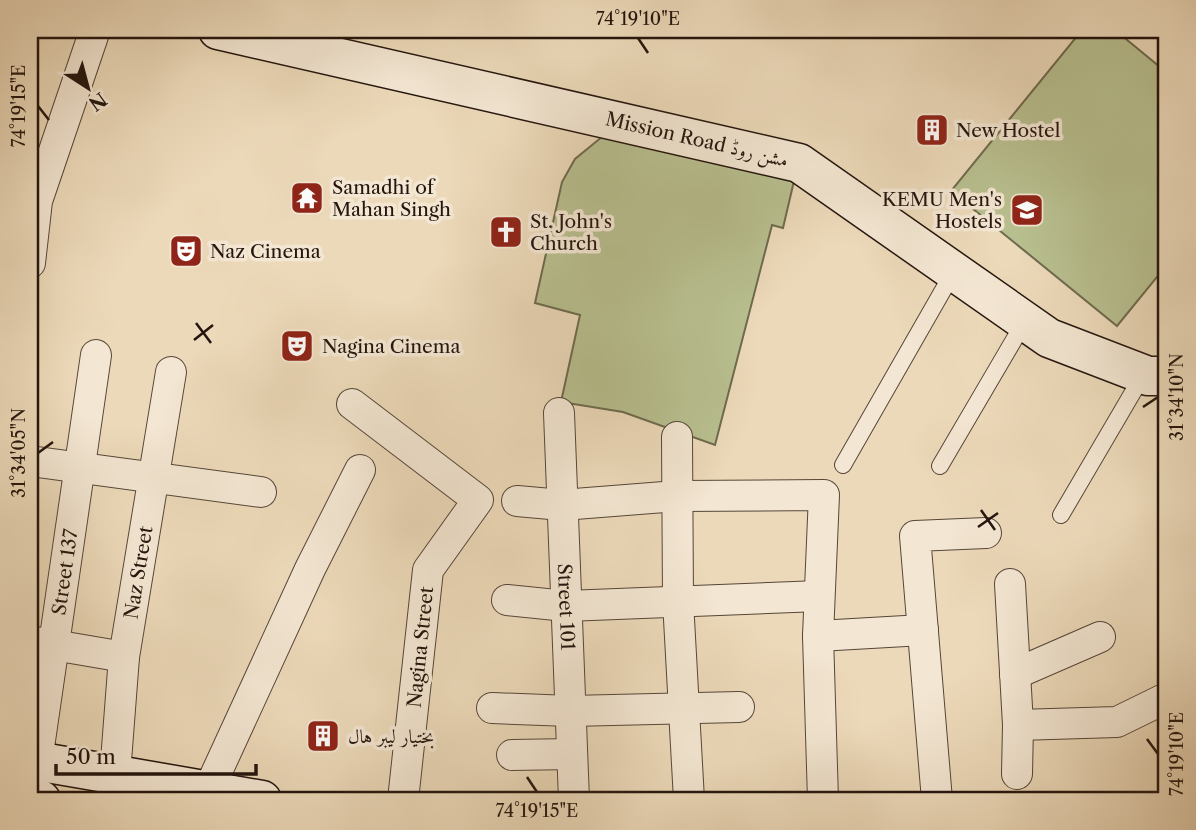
<svg xmlns="http://www.w3.org/2000/svg" width="1196" height="830" viewBox="0 0 1196 830" font-family="'Libre Caslon Text',Amiri,serif">
<style>
.green{fill:#b8bf8f;stroke:#6e6a4e;stroke-width:2}
.lines{fill:none;stroke-linecap:round;stroke-linejoin:round}
.lane-casing{stroke:#564639;stroke-width:18}
.street-casing{stroke:#564639;stroke-width:32}
.secondary-casing{stroke:#24150e;stroke-width:41}
.lane{stroke:#f3e6d2;stroke-width:16}
.street{stroke:#f3e6d2;stroke-width:30}
.secondary{stroke:#f3e6d2;stroke-width:38}
.ticks{fill:none;stroke:#24150e;stroke-width:2.5}
.labels{text-anchor:middle;stroke-width:7;stroke-linejoin:round;paint-order:stroke}
.poi-label{font-size:19px;fill:#24150e;stroke:#f3e6d2;text-anchor:start}
.street-label{font-size:19px;fill:#24150e;stroke:#f3e6d2}
.neatline{fill:none;stroke:#24150e;stroke-width:2.5}
.ticks-label{font-size:18px;text-anchor:middle;fill:#24150e}
</style>
<rect width="100%" height="100%" fill="#ecd9b9"/>
<filter id="stains"><feTurbulence type="fractalNoise" baseFrequency=".00286" numOctaves="4"/><feColorMatrix values="0 0 0 0 .2 0 0 0 0 .09 0 0 0 0 .02 0 0 0 .5 -.17"/></filter>
<radialGradient id="worn" r=".72"><stop offset=".6" stop-color="#630" stop-opacity="0"/><stop offset="1" stop-color="#630" stop-opacity=".3"/></radialGradient>
<path class="green" d="M1082,30H1115L1166,72V266L1117,326L951,191Z
M603,136L794,181L783,228L772,225L715,445L623,412L561,402L580,315L535,303L562,182L575,159Z"/>
<g class="lines">
<defs>
<path id="lane" d="M843,465L954,271
M940,466L1025,321
M1061,515L1143,375"/>
<g id="street">
<path d="M30,263L37,201L95,30"/>
<path d="M352,404L478,500L428,570L403,800"/>
<path id="s1" d="M559,413L574,800"/>
<path d="M677,437L678,601L689,800"/>
<path d="M30,461L261,492"/>
<path d="M517,501L562,505L677,496L824,495L818,636L823,800"/>
<path d="M1010,584L1018,725L1017,774"/>
<path d="M507,600L566,606L819,596"/>
<path d="M818,636L923,630"/>
<path d="M30,641L124,657"/>
<path d="M1015,674L1100,637"/>
<path d="M492,708L570,711L739,707"/>
<path d="M1018,725L1117,722L1166,698"/>
<path d="M512,755L572,754"/>
<path id="s2" d="M37,761L96,355"/>
<path id="s3" d="M115,774L124,657L171,372"/>
<path d="M209,789L310,569L360,470"/>
<path d="M937,800L915,536L986,533"/>
</g>
<path id="secondary" d="M218,30L799,163L1049,338L1148,376H1166
M30,760L262,800
M30,798L41,800"/>
</defs>
<use href="#lane" class="lane-casing"/>
<use href="#street" class="street-casing"/>
<use href="#secondary" class="secondary-casing"/>
<use href="#lane" class="lane"/>
<use href="#street" class="street"/>
<use href="#secondary" class="secondary"/>
</g>
<path class="ticks" d="M638,38L648,53M38,106L49,120M196,323L211,343M194,340L213,325M1143,407L1158,397M38,453L53,442M981,510L995,530M978,527L998,513M1147,739L1158,754M527,777L537,792"/>
<defs>
<symbol id="building-square" viewBox="-11 -11 22 22"><rect x="-9" y="-9" width="18" height="18" rx="4" fill="#8f2418" stroke="#f3e6d2"/><path d="M-4-6H4V6H1V3H-1V6H-4ZM-2.5-4.3h1.7v1.8h-1.7ZM.8-4.3h1.7v1.8H.8ZM-2.5-1h1.7V.8h-1.7ZM.8-1h1.7V.8H.8Z" fill="#fff"/></symbol>
<symbol id="temple-square" viewBox="-11 -11 22 22"><rect x="-9" y="-9" width="18" height="18" rx="4" fill="#8f2418" stroke="#f3e6d2"/><path d="M0-6L5-2H3V0L6.5 2.5H4V6H1.5V3h-3V6H-4V2.5H-6.5L-3 0V-2H-5Z" fill="#fff"/></symbol>
<symbol id="university-square" viewBox="-11 -11 22 22"><rect x="-9" y="-9" width="18" height="18" rx="4" fill="#8f2418" stroke="#f3e6d2"/><path d="M0-5L7-2L0 1L-7-2ZM-4 1L0 2.5L4 1V4Q0 6-4 4Z" fill="#fff"/></symbol>
<symbol id="church-square" viewBox="-11 -11 22 22"><rect x="-9" y="-9" width="18" height="18" rx="4" fill="#8f2418" stroke="#f3e6d2"/><path d="M-1.2-6h2.4v3.5h3.3v2.4h-3.3V6h-2.4V-.1h-3.3v-2.4h3.3Z" fill="#fff"/></symbol>
<symbol id="theatre-square" viewBox="-11 -11 22 22"><rect x="-9" y="-9" width="18" height="18" rx="4" fill="#8f2418" stroke="#f3e6d2"/><path d="M-5-5.5Q0-4 5-5.5V0Q5 5 0 6Q-5 5-5 0ZM-3.3-2.5H-1v1.5H-3.3ZM1-2.5H3.3v1.5H1ZM-2.8 1Q0 5.5 2.8 1Z" fill="#fff"/></symbol>
</defs>
<g fill-rule="evenodd">
<use href="#building-square" x="913" y="111" width="38" height="38"/>
<use href="#temple-square" x="288" y="179" width="38" height="38"/>
<use href="#university-square" x="1008" y="191" width="38" height="38"/>
<use href="#church-square" x="487" y="213" width="38" height="38"/>
<use href="#theatre-square" x="167" y="232" width="38" height="38"/>
<use href="#theatre-square" x="278" y="327" width="38" height="38"/>
<use href="#building-square" x="304" y="717" width="38" height="38"/>
</g>
<g class="labels">
<g class="poi-label">
<text x="956" y="137">New Hostel</text>
<text x="332" y="194">Samadhi of<tspan x="332" dy="22">Mahan Singh</tspan></text>
<text x="1002" y="206" text-anchor="end">KEMU Men's<tspan x="1002" dy="22">Hostels</tspan></text>
<text x="530" y="228">St. John's<tspan x="530" dy="22">Church</tspan></text>
<text x="210" y="258">Naz Cinema</text>
<text x="322" y="353">Nagina Cinema</text>
<text x="348" y="743">بختیار لیبر ہال</text>
</g>
<g class="street-label">
<text transform="translate(697 139) rotate(13)" y="7">Mission Road مشن روڈ</text>
<text dy="7" stroke="none"><textPath href="#s3" startOffset="203">Naz Street</textPath></text>
<text dy="7" stroke="none"><textPath href="#s2" startOffset="191">Street 137</textPath></text>
<text dy="7" stroke="none"><textPath href="#s1" startOffset="194">Street 101</textPath></text>
<text transform="translate(420 647) rotate(-84)" y="7">Nagina Street</text>
</g>
</g>
<rect width="1196" height="830" fill="none" stroke="#ecd9b9" stroke-width="77"/>
<g transform="translate(88 88) rotate(144)" stroke="#f3e6d2" stroke-width="5" paint-order="stroke">
<path d="M0-5L12 26L0 18L-12 26Z" fill="#24150e"/>
<text y="-10" font-size="19" font-weight="bold" text-anchor="middle" fill="#24150e">N</text>
</g>
<path d="M56 764v10h200v-10" fill="none" stroke="#24150e" stroke-width="3.5"/>
<text x="66" y="764" font-size="21" fill="#24150e" stroke="#f3e6d2" stroke-width="5" paint-order="stroke">50 m</text>
<rect x="38" y="38" width="1120" height="754" class="neatline"/>
<g class="ticks-label">
<text x="638" y="25">74°19'10"E</text>
<text transform="translate(19 106) rotate(-90)" y="6">74°19'15"E</text>
<text transform="translate(1177 397) rotate(-90)" y="6">31°34'10"N</text>
<text transform="translate(19 453) rotate(-90)" y="6">31°34'05"N</text>
<text transform="translate(1177 754) rotate(-90)" y="6">74°19'10"E</text>
<text x="537" y="817">74°19'15"E</text>
</g>
<rect width="100%" height="100%" filter="url(#stains)"/>
<rect width="100%" height="100%" fill="url(#worn)"/>
</svg>
